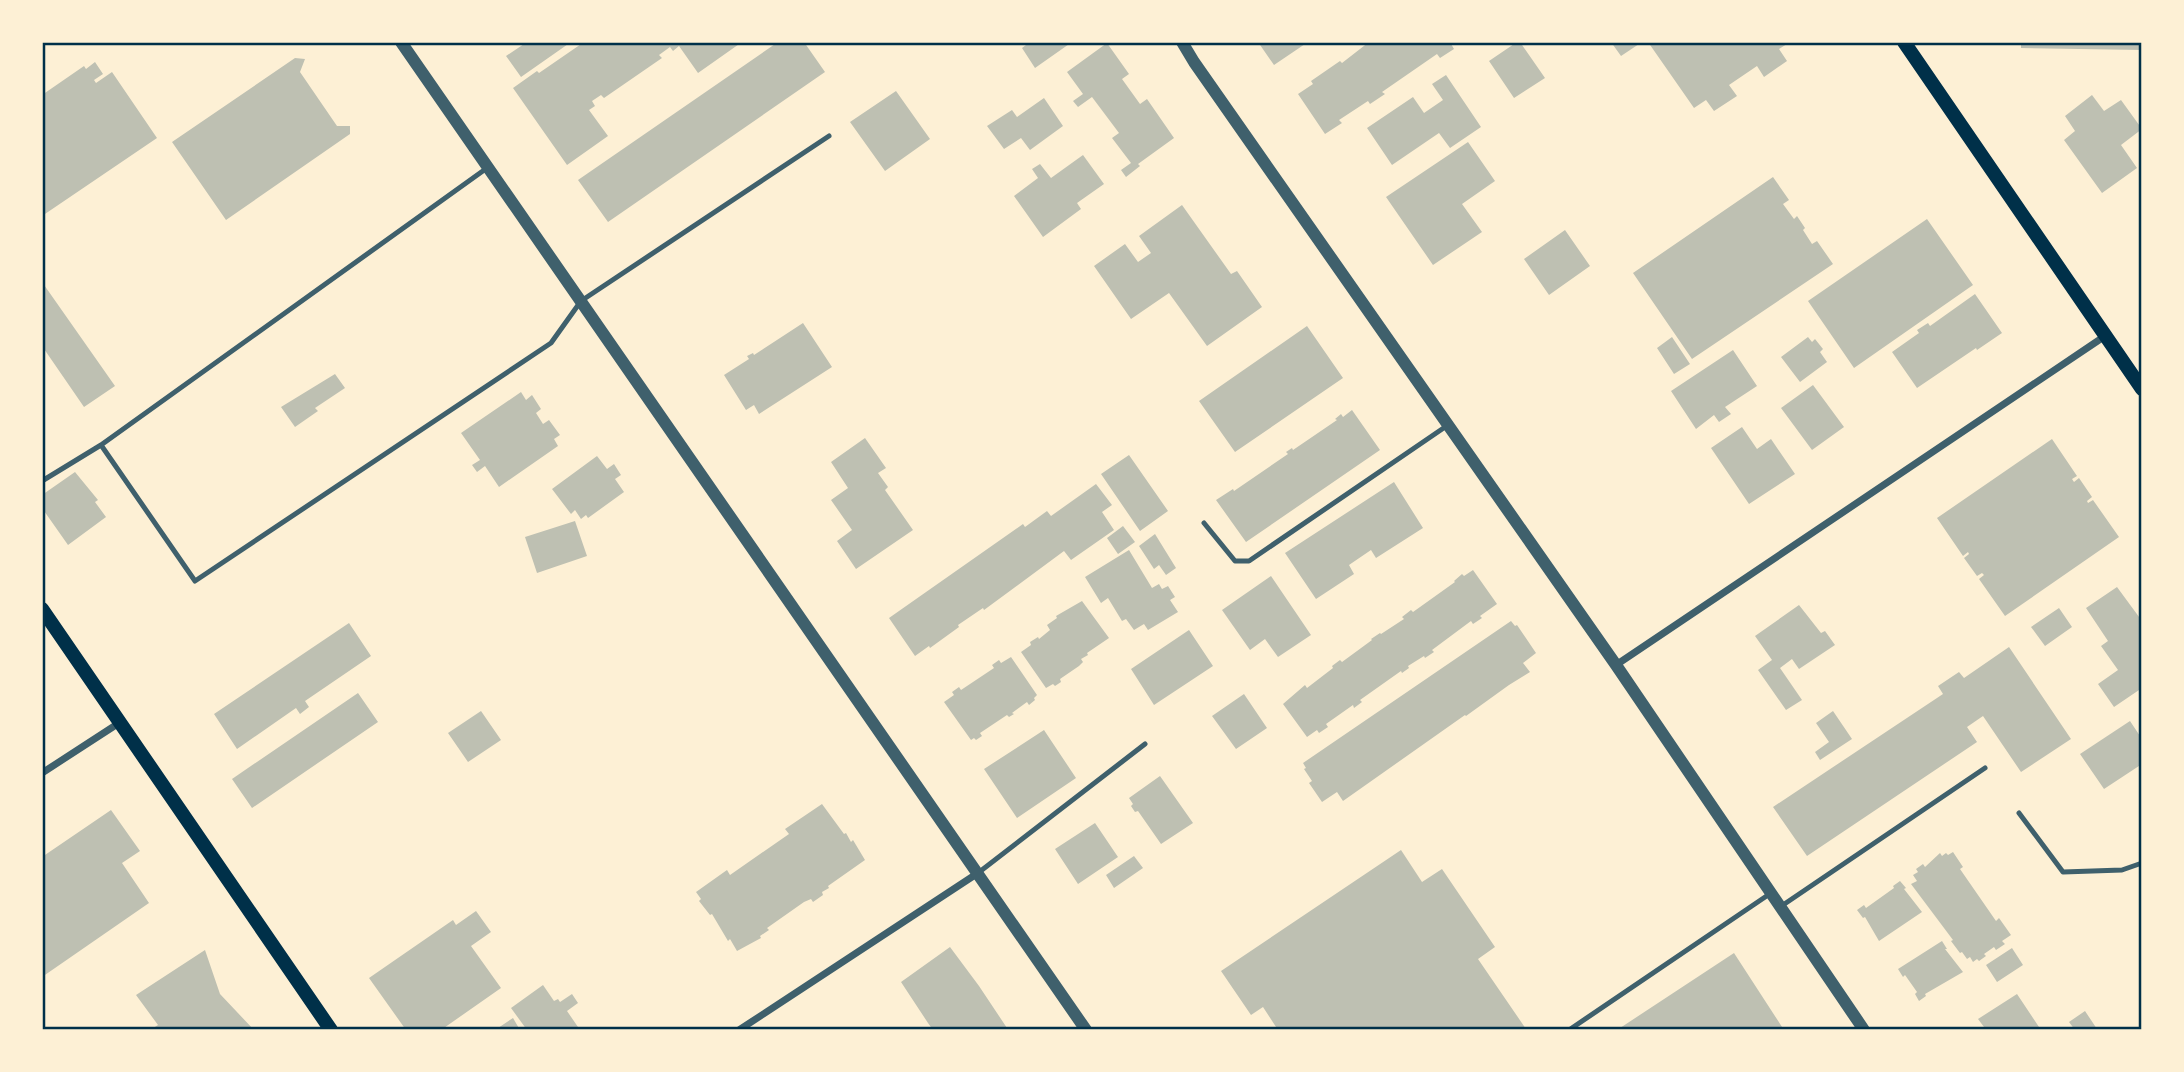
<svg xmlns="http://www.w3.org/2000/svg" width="2184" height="1072" viewBox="0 0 2184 1072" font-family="'Sofia Sans Condensed',sans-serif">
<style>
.building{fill:#bec0b2}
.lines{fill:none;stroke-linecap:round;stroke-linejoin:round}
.service{stroke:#3f606c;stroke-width:5}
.minor{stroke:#3f606c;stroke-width:7}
.tertiary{stroke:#3f606c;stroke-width:12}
.secondary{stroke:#003049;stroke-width:14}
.neatline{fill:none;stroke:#003049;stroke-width:2.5}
</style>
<rect width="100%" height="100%" fill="#fdf0d5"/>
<path class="building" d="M527,42H571L521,77L506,56Z
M584,42H742L698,73L679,46L673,51L670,47L659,55L662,58L604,98L601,95L592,101L595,106L589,110L608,136L567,165L513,88L537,71L539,73Z
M778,42H804L825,72L608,222L578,180Z
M1024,42H1072L1035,68L1022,48L1026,45Z
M1258,42H1308L1274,65Z
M1369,42H1450L1454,49L1440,58L1437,54L1382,92L1385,94L1370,104L1368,101L1339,120L1342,123L1325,134L1298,94L1313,84L1311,81L1340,61L1342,63Z
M1517,42H1520L1545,78L1514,98L1489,61Z
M1611,42H1642L1621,56Z
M1648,42H1786L1787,44L1779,49L1787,61L1764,77L1757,66L1729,85L1737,96L1714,111L1706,100L1694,108Z
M2021,42H2142V50L2021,48Z
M1107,43L1129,74L1122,79L1140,104L1147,99L1174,138L1138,164L1140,166L1126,177L1121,170L1131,163L1112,138L1119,133L1092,97L1078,107L1073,101L1083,94L1067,72Z
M295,58L305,59L300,72L337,126H350V134L226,220L172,142Z
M95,62L103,74L94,80L96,83L112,72L157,138L42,216V95L84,66L86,69Z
M1446,75L1481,127L1450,148L1439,133L1392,165L1367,128L1413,97L1424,113L1443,100L1432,84Z
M896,91L930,139L885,171L850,122Z
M2092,95L2104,111L2121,100L2142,129L2121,145L2137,168L2102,193L2064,140L2075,131L2065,116Z
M1044,98L1063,126L1030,150L1021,138L1004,149L987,126L1012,110L1017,117Z
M1468,142L1495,181L1462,204L1482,232L1433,265L1386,197Z
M1083,155L1104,184L1077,203L1081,209L1043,237L1014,196L1038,178L1032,169L1040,164L1051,178Z
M1773,177L1789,200L1783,204L1794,219L1797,216L1805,228L1803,230L1812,244L1817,241L1833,264L1692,359L1633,273Z
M1182,205L1231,274L1237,271L1262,307L1207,346L1169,293L1131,319L1094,266L1125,244L1138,262L1151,253L1139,236Z
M1927,219L1973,285L1854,368L1808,301Z
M1565,230L1590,266L1549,295L1524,259Z
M42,282L115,386L84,407L42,346Z
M1975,294L2002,333L1977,350L1976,348L1917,388L1892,352L1919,333L1917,330L1928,323L1930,326Z
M803,323L832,367L759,414L754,405L746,410L724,375L749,359L747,356L753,353L754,355Z
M1307,326L1343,378L1235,452L1199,401Z
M1672,337L1690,364L1674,374L1657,348Z
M1808,337L1812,342L1815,339L1823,349L1820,352L1827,362L1800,382L1781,357Z
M1733,350L1757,386L1725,407L1731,414L1719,422L1714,415L1696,429L1671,391Z
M335,374L345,388L315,408L318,411L295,427L281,407Z
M1813,385L1844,427L1812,450L1781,408Z
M521,392L526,400L532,395L541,409L536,413L543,424L549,420L560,435L554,439L558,446L499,487L485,466L477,472L472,465L480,460L461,433Z
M1352,410L1380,450L1246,542L1216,500L1233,489L1234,491L1288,454L1286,452L1292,448L1293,450L1337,420L1335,419L1341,414L1343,417Z
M1742,427L1757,449L1771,439L1795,474L1749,504L1711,448Z
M865,438L886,468L878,473L888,487L885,490L913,530L856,569L837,541L852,530L831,500L848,488L831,462Z
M2052,439L2077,476L2072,479L2074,482L2079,478L2092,497L2087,501L2088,503L2093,500L2119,537L2005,616L1979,579L1984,575L1982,573L1977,576L1964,558L1969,554L1968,552L1963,556L1937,518Z
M1129,455L1168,511L1140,531L1101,474Z
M597,456L607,469L614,464L621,475L615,479L624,492L588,518L586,515L581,519L575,510L571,514L552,489Z
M75,472L98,500L95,502L106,517L68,545L42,508V495Z
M1394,482L1423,528L1376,558L1371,550L1349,565L1354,574L1316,599L1285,553Z
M1096,484L1112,505L1102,512L1114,530L1071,560L1064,551L984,610L983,608L958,625L959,627L930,648L929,646L915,656L889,618L1023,524L1025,527L1047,511L1051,516Z
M575,521L587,556L537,573L525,537Z
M1123,526L1135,542L1118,554L1107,538Z
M1155,534L1176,568L1166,575L1159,565L1154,569L1139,546Z
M1129,550L1152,588L1159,584L1162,589L1168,586L1175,597L1170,600L1178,612L1148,630L1144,624L1134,630L1126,619L1122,621L1108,598L1101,603L1085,577Z
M1473,570L1497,604L1480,616L1482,618L1473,624L1471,621L1432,650L1434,652L1425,658L1424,656L1408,666L1409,668L1402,673L1401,671L1360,700L1362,702L1354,708L1353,705L1326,724L1328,727L1319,733L1317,730L1307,737L1283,704L1305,685L1307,688L1333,668L1332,666L1340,660L1342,662L1372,640L1371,639L1380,633L1381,634L1404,619L1402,617L1411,610L1413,612L1455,582L1454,581L1462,574L1464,576Z
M1271,576L1311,635L1278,657L1265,639L1250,650L1222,610Z
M2117,587L2142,621V688L2114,707L2098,684L2118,670L2101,646L2108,641L2086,608Z
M1082,601L1109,638L1087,653L1088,655L1081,659L1083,662L1079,666L1060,679L1061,682L1055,686L1053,684L1046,688L1021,652L1031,645L1030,642L1038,637L1039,639L1050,630L1047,625L1057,618L1056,616Z
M1799,605L1821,633L1825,631L1835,645L1799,669L1792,659L1780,668L1802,700L1786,710L1758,670L1772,660L1755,636Z
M2059,608L2072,627L2045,646L2031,627Z
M1511,621L1515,626L1517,625L1536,653L1523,663L1530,672L1509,685L1466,716L1465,715L1343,801L1337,792L1322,802L1309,783L1312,781L1304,769L1306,768L1303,763Z
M349,623L371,656L305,701L309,707L300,714L296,708L237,749L214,714Z
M1189,630L1213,666L1154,705L1131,669Z
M2009,647L2071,739L2021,772L1983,716L1967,727L1977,742L1807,856L1773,807L1943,694L1938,686L1959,672L1964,678Z
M1011,657L1037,695L1034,698L1035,700L1029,705L1027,702L1012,713L1014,714L1009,717L1007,715L980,733L982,736L976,740L974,738L971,740L944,702L954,695L952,692L959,687L961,690L994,668L992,665L999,660L1001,663Z
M358,693L378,722L252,808L232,779Z
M1244,694L1267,728L1236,749L1212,716Z
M481,711L501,740L468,762L448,733Z
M1833,711L1852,739L1820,760L1815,752L1829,742L1816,723Z
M2130,721L2142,739V764L2104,789L2080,754Z
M1044,730L1076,778L1017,818L984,769Z
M1160,776L1193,823L1161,844L1138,811L1135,812L1131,806L1133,804L1129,798Z
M822,804L844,834L846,833L851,842L853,840L865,860L828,886L829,888L822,892L823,895L813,902L811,899L804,902L767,928L769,930L760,936L761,938L737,951L730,939L728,941L712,914L710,915L699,901L701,899L696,892L727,870L730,875L789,834L785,829Z
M111,810L140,851L122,863L149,903L42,977V857Z
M1095,823L1118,857L1078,884L1055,849Z
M1401,850L1422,882L1442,869L1495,947L1478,959L1526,1029L1278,1030L1263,1007L1251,1015L1221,971Z
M1953,852L1963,867L1960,869L1996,921L1999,918L2011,935L2002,941L2005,944L1996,950L1994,947L1984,954L1986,956L1979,961L1977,959L1973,962L1970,957L1967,959L1962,952L1960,953L1951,941L1953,940L1911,884L1917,881L1913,875L1918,872L1916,869L1923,864L1925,867L1940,853L1942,856L1946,853L1948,855Z
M1134,856L1143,868L1114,888L1106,875Z
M1900,881L1906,888L1904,889L1922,912L1879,941L1865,917L1863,918L1857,910L1864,905L1866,908L1894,888L1893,886Z
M476,911L491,932L471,946L501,988L441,1030H406L369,978L453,920L456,925Z
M1942,941L1947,949H1945L1963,972L1925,994L1926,996L1919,1001L1915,994L1917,992L1905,975L1903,977L1898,969Z
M950,947L979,986L1007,1028L1003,1030H933L928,1023L901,982Z
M2012,948L2023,965L1997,982L1986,965Z
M205,950L220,994L254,1030H150L158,1025L136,995Z
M1734,953L1784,1030H1617Z
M543,985L554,1001L558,999L560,1002L572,994L578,1003L567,1011L578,1027L574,1030H527L511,1008Z
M2017,994L2039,1027L2034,1030H1980L1984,1027L1978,1019Z
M2085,1011L2097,1029L2096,1030H2075L2069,1022Z
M513,1018L520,1030H495Z"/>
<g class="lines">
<path class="service" d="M487,168L101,445L195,581L551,343L581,301L829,136
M42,481L101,445
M1204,523L1235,561H1249L1448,425
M2019,813L2063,872L2122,870L2142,863
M978,873L1145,744
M1780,907L1985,768
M1569,1030L1771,893"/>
<path class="minor" d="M1616,665L2105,336
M42,773L119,723
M739,1030L978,873"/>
<path class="tertiary" d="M401,42L1086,1030
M1182,42L1194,62L1616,665L1864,1030"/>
<path class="secondary" d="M1904,42L2142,389
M42,609L331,1030"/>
</g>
<rect width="2184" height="1072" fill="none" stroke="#fdf0d5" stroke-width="88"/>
<rect x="44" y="44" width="2096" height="984" class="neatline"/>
</svg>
